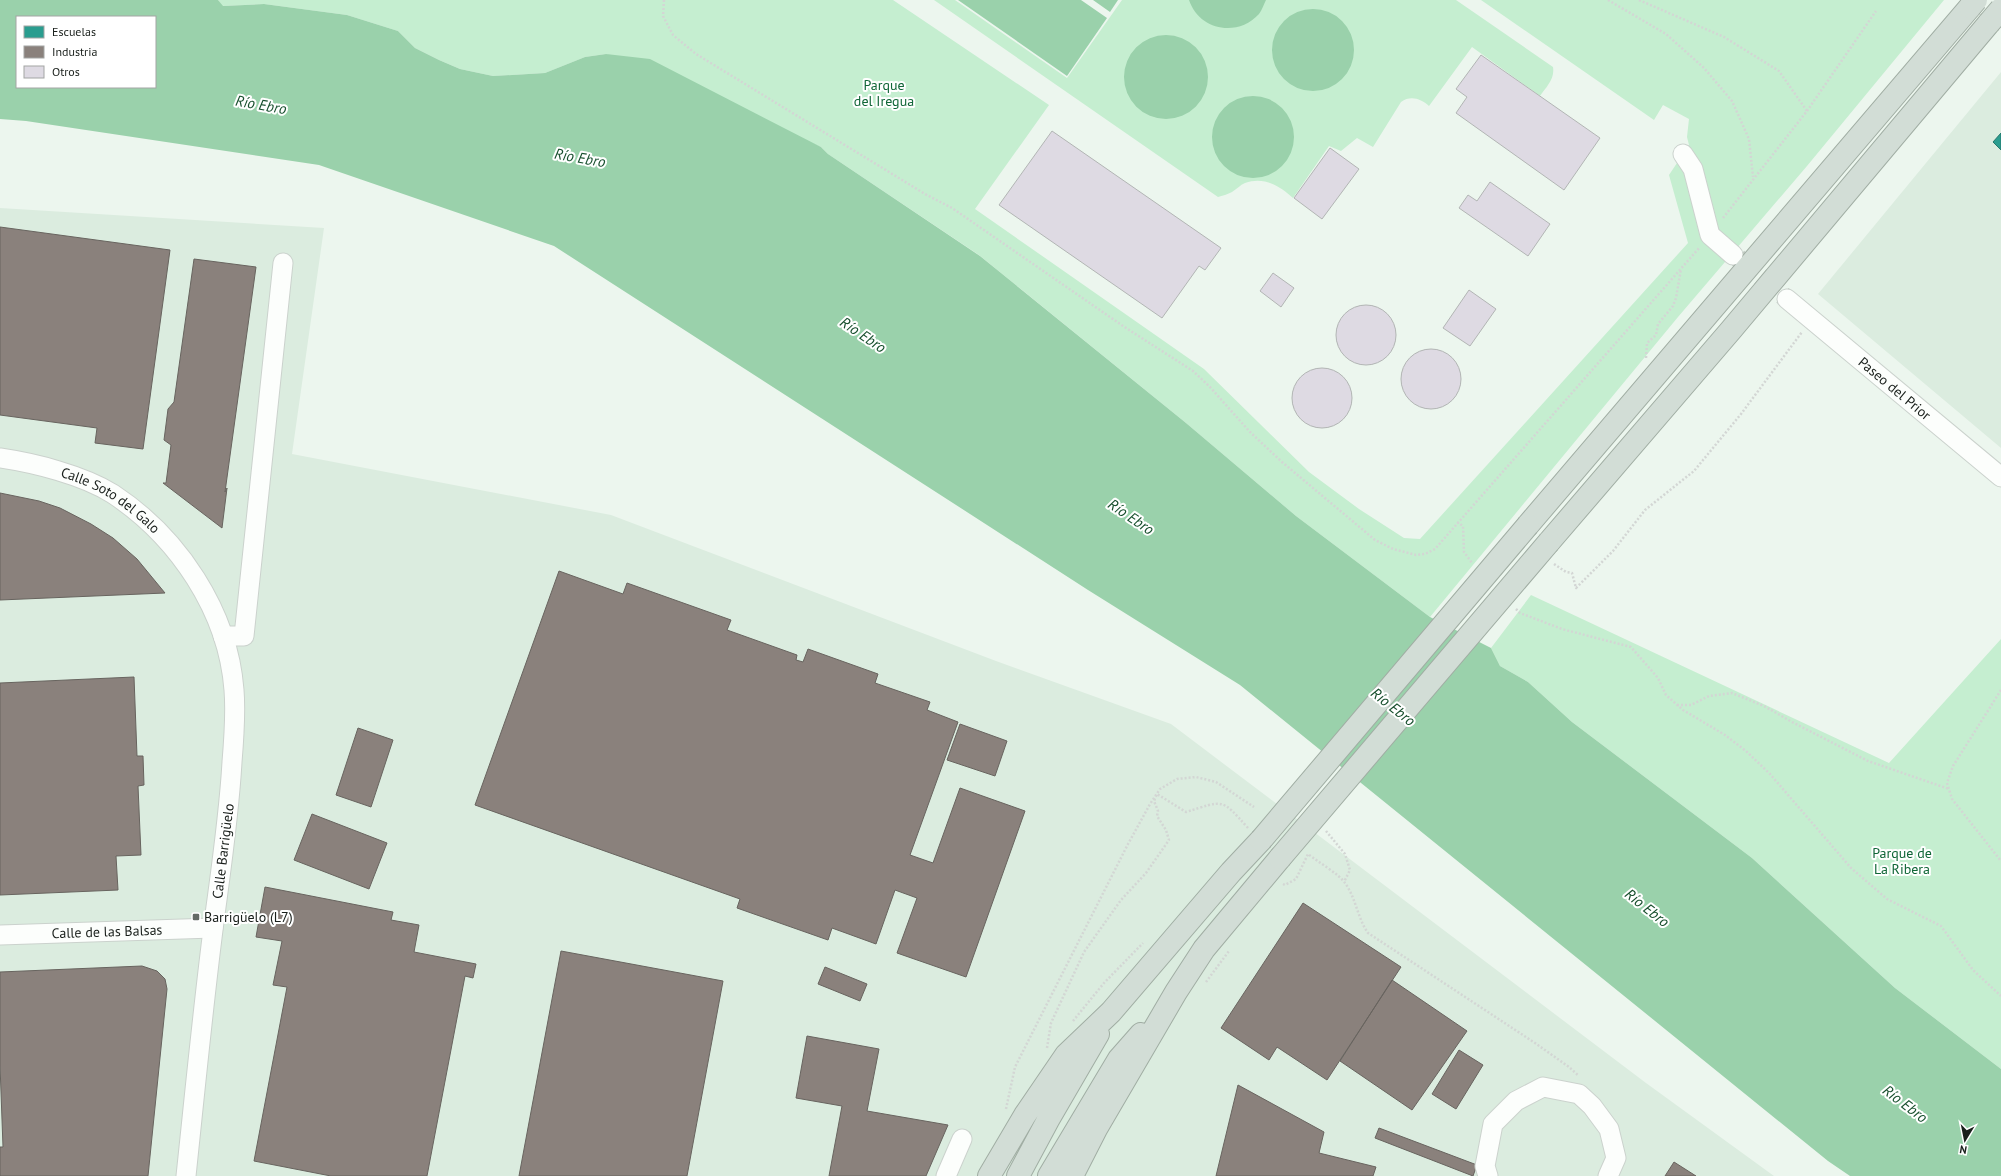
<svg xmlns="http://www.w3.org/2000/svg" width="2001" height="1176" viewBox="0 0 2001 1176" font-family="'PT Sans',sans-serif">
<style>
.built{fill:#dbecdf}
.green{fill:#c5eed0}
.water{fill:#9ad1ab;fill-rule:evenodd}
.schools{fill:#2a9d8f;stroke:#25776c}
.industry{fill:#8a817c;stroke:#68645f}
.building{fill:#dedae3;stroke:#b2b5b4}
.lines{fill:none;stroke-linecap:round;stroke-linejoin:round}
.minor-tunnel{stroke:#c2cbc4;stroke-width:19;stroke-dasharray:19 10;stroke-linecap:butt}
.minor-casing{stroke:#cbd2cd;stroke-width:21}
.highway-casing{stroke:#a0ada3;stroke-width:24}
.path{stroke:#d3d6d4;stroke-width:2.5;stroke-dasharray:2 2;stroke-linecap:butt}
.minor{stroke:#fcfefc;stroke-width:19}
.highway{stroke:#d2ddd6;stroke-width:22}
.highway-bridge-casing{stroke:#a0ada3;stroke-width:24;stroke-linecap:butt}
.highway-bridge{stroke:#d2ddd6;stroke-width:22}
.poi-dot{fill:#636a65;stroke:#fff;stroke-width:1.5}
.labels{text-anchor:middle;stroke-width:4;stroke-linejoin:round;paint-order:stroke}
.park-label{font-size:14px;fill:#106637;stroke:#fff}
.street-label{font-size:14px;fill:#191f1b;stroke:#fff}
.poi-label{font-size:14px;fill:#191f1b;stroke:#fff;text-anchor:start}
.water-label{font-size:15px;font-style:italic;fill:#174f2d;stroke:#fff}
</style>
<rect width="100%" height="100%" fill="#ecf6ee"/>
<path class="built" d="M2001,72V448L1818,294Z
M0,208L324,228L292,454L611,515L996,661L1171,724L1646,1083L1774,1176H0Z"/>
<path class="green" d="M218,0H893L1049,105L975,209L1204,369L1309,472L1359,509L1404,538L1420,539L1688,243L1669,175L1689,145L1687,137L1689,119L1663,105L1654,120L1481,0H1944L1807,166L1678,317L1430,617L1296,516L1186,423L979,255L828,154L821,147L606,54L585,57L545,73L493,76L460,69L439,60L415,48L398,31L347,15L264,4L222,6Z
M934,0H955L1067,78L1122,0H1456L1553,67C1555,79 1546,87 1540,96L1472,47L1429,106C1421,99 1411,95 1401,102L1373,147L1357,138L1341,151L1329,146L1293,198C1280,186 1264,176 1245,183C1240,185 1237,189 1232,192C1228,194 1222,196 1218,197Z
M1531,595L1889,763L2001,639V1069L1895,988L1752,858L1572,722L1528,682L1500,666L1491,648Z"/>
<path class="water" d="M0,0H218L223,6L264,4L347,15L398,31L415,48L439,60L460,69L493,76L545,73L585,57L606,54L650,59L821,147L828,154L980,256L1186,423L1296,516L1430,617L1491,648L1500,666L1528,682L1572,722L1752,858L1895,988L2001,1069V1176H1850L1828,1161L1240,685L1088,590L554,246L319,165L26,121L0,119ZM17,17H155V87H17Z
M958,0H1081L1107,18L1067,76Z
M1093,0H1118L1110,12Z
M1189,0H1266C1264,4 1262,10 1259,14C1237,38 1199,30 1189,0Z
M1272 50a41 41 0 1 1 82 0a41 41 0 1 1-82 0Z
M1124 77a42 42 0 1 1 84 0a42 42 0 1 1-84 0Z
M1212 137a41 41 0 1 1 82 0a41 41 0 1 1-82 0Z"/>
<path class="schools" d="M2001,133V150L1993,142Z"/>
<path class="industry" d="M0,227L170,250L143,449L95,443L97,428L0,415Z
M194,259L256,267L225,492L227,488L222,528L163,483H166L171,445L164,440L168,409L174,402Z
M0,493L39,501L60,508L91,524L113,538L137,559L165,593L0,600Z
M559,571L623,594L627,583L731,620L727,630L797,655L796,660L803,662L808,649L878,674L875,683L930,702L927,710L958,722L910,855L933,863L960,788L1025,811L966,977L897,953L917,898L895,890L876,944L832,928L828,940L737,908L740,899L475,805Z
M134,677L137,756H143L144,785L138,786L141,855L116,856L118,890L0,895V683Z
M960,724L1007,741L995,776L947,760Z
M358,728L393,740L371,807L336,795Z
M312,814L387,843L369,889L294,860Z
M265,887L393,912L391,920L419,925L414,952L476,964L473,978L465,976L427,1176H331L254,1161L287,987L273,985L282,941L256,937Z
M1303,903L1401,967L1327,1080L1277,1047L1269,1060L1221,1028Z
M561,951L723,981L687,1176H519Z
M142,966L157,971L165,979L167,989L148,1176H0V1147H3L0,1065V972Z
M825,967L867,984L860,1001L818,984Z
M1392,980L1467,1031L1412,1110L1340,1061Z
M807,1036L879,1049L867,1111L948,1125L926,1176H829L842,1106L796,1098Z
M1459,1050L1483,1065L1456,1109L1432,1094Z
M1238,1085L1324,1132L1319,1153L1376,1167L1373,1176H1216Z
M1379,1128L1477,1165L1473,1176L1375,1138Z
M1674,1162L1696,1176H1665Z"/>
<path class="building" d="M1481,55L1600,138L1564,190L1456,113L1467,97L1456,89Z
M1052,131L1221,248L1205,270L1199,266L1162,318L999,205Z
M1330,148L1359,169L1322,219L1294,198Z
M1490,182L1550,224L1528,256L1459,208L1468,195L1477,201Z
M1273,273L1294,288L1281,307L1260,291Z
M1469,290L1496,309L1470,346L1443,328Z
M1336 335a30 30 0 1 1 60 0a30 30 0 1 1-60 0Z
M1401 379a30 30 0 1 1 60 0a30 30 0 1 1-60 0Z
M1292 398a30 30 0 1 1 60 0a30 30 0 1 1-60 0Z"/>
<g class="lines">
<path class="minor-tunnel" d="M1738,258L1787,299"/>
<defs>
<g id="minor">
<path d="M1683,154L1693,169L1710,235L1733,255"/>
<path id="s1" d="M1787,299L2001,477"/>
<path id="s2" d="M0,458C34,463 83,475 113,494C178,537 228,611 234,690C236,714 234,738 232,762C229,816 221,869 214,922C203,1007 195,1091 186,1176"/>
<path d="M223,636H244L283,263"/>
<path id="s3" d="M0,935L213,928"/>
<path d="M946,1176L962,1139"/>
<path d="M1488,1176L1485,1166L1493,1124L1516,1101L1543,1087L1579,1094L1592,1106L1609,1129L1616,1158L1608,1176"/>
</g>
<path id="highway" d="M1528,525L1970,7
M1549,542L1731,330L1989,23
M989,1176L1025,1115L1066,1055L1111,1012L1231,872L1261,840
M1018,1176L1048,1120L1098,1034
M1049,1176L1119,1059L1141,1034
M1072,1176L1096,1129L1176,992L1204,949L1280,858"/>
</defs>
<use href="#minor" class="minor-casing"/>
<use href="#highway" class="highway-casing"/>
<path class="path" d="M664,0L663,16L673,35L696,54L925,194L952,208L1123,326L1193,371L1210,387L1250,432L1282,462L1375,540L1393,549L1416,555L1425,554L1435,549L1700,247
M1608,0L1666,34L1704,68L1732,101L1749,139L1753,177
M1639,0L1724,37L1779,71L1807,111
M1723,218L1807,111L1876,11
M1646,358L1647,343L1656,335L1658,324L1673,306L1676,298L1681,269
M1457,522L1463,526L1464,552L1472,563
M1554,564L1566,572L1572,573L1576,588L1613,551L1645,510L1694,471L1741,414L1802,332
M1516,609L1520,613L1562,629L1631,647L1658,678L1666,695L1683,710L1725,735L1746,751L1770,774L1851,868L1887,899L1941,926L1973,970L2001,996
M2001,690L1953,766L1947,783L1952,799L2001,861
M1677,705H1691L1709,696L1732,693L1764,706L1792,722L1868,761L1949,789
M1326,831L1345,854L1350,870L1344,882
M1283,884L1285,885L1296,879L1308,854C1318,862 1339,874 1345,883C1356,898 1357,917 1368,933L1535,1043L1569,1067L1579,1076
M1206,982L1229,951
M1073,1021L1104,983L1143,943
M1047,1048L1051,1023L1084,952L1121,900L1146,873L1169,840L1166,830L1157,816L1158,811L1154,801L1157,794L1186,812C1225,800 1221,798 1248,828
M1006,1109L1015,1067L1128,844L1150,804L1160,789L1177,779L1196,777L1216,782L1254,807"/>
<use href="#minor" class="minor"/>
<use href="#highway" class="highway"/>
<defs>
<path id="highway-bridge" d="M1970,7L1976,0
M1989,23L2001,9
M1261,840L1528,525
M1280,858L1549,542"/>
</defs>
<use href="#highway-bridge" class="highway-bridge-casing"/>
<use href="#highway-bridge" class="highway-bridge"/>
</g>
<rect class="poi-dot" x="192" y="913" width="8" height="8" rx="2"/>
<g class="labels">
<g class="park-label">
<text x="884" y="90">Parque<tspan x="884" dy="16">del Iregua</tspan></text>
<text x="1902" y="858">Parque de<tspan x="1902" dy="16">La Ribera</tspan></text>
</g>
<g class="street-label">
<text dy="5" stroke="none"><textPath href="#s1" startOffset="140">Paseo del Prior</textPath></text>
<text dy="5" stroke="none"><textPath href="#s2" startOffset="120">Calle Soto del Galo</textPath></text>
<text transform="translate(223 851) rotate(-83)" y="5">Calle Barrigüelo</text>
<text dy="5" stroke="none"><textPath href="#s3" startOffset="107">Calle de las Balsas</textPath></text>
</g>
<g class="poi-label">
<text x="204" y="922">Barrigüelo (L7)</text>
</g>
<g class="water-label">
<text transform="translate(261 105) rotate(10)" y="5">Río Ebro</text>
<text transform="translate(580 158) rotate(10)" y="5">Río Ebro</text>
<text transform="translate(863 335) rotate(34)" y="5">Río Ebro</text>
<text transform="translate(1131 517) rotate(34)" y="5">Río Ebro</text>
<text transform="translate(1393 707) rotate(38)" y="5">Río Ebro</text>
<text transform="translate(1647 908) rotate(38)" y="5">Río Ebro</text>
<text transform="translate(1905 1104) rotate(37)" y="5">Río Ebro</text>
</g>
</g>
<rect x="16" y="16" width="140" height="72" fill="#ffffff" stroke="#a3a5a4"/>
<rect x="24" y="26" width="20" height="12" fill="#2a9d8f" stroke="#a3a5a4"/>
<text x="52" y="36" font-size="12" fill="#191f1b">Escuelas</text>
<rect x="24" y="46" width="20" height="12" fill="#8a817c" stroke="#a3a5a4"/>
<text x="52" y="56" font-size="12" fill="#191f1b">Industria</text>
<rect x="24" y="66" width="20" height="12" fill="#dedae3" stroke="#a3a5a4"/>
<text x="52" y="76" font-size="12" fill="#191f1b">Otros</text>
<g transform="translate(1965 1140) rotate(190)" stroke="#ffffff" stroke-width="3" paint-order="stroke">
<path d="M0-3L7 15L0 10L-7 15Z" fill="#191f1b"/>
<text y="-6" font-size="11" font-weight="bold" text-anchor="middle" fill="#191f1b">N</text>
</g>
</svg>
